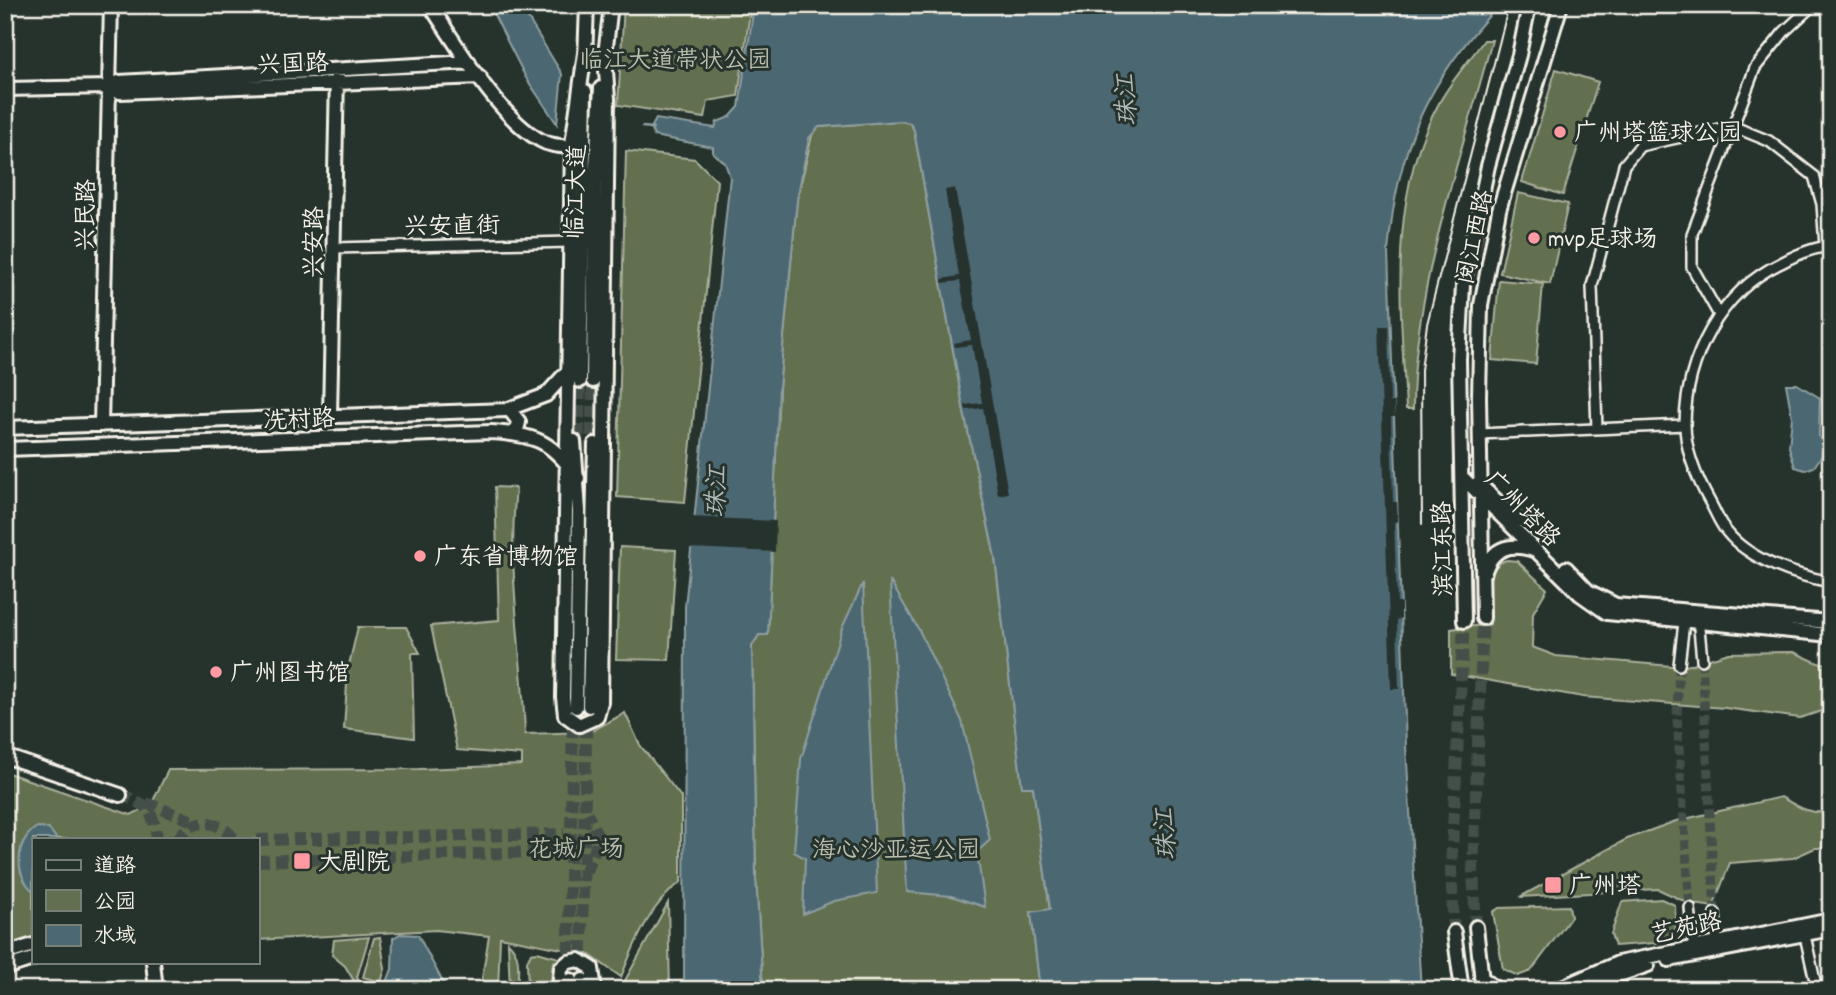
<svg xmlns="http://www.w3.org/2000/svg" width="1836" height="995" viewBox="0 0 1836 995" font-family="Dekko,'LXGW WenKai TC',sans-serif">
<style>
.green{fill:#626f50;stroke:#abb09c;stroke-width:2}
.water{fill:#4c6872;stroke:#8f9fa1;stroke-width:2}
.pier{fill:#26332d}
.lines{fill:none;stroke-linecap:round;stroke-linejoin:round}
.stream{stroke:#8f9fa1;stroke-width:2.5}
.street-tunnel{stroke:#455049;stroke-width:9;stroke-dasharray:9 4.5;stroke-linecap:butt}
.secondary-tunnel{stroke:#455049;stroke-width:12;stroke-dasharray:12 6;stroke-linecap:butt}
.street-casing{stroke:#f4f1e8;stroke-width:14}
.secondary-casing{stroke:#f4f1e8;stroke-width:18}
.street{stroke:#26332d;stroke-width:9}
.secondary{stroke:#26332d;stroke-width:12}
.tram{stroke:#f4f1e8;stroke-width:2}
.poi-dot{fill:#ff9aa2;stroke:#26332d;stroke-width:2.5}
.labels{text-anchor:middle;stroke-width:6;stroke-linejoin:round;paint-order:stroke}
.park-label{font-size:24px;fill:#babdab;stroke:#26332d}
.street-label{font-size:24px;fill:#f4f1e8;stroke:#26332d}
.poi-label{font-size:24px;fill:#f4f1e8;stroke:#26332d;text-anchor:start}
.water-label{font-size:26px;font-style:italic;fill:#b1bab9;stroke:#26332d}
</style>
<rect width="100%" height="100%" fill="#26332d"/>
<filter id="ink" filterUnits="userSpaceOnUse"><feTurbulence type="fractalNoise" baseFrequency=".0143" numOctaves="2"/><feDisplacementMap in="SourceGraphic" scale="14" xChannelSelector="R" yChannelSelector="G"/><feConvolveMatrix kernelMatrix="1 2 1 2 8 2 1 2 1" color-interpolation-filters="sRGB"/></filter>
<g filter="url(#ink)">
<path class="green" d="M624,5H751L738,96L708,101L705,118L618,105Z
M1484,40H1492C1461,157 1413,289 1413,409H1406C1401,308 1387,197 1438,105C1450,82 1469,61 1484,40Z
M1556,69L1598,82L1563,195L1522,182Z
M900,121L910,123L914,130L964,412L995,557L1022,786H1033L1050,910L1031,912L1040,990H763L756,878L752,646L759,635L768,634L779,388L797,200L813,131L819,127Z
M626,151L695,159L717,181L685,502L617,497Z
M1518,193L1568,204L1550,284L1500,273Z
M1499,280L1543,284L1536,364L1492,360Z
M495,487L516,488C507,573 522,649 525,734L590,732L625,713L640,745L681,797V882C650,904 635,943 621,977L588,954L500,937L498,990H480L489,936L436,930L257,940V839H33V938L5,948V772L131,815L151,805L168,770L419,769L522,765V755L457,750L431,626L499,620Z
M620,547L676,550L669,660L616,659Z
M1507,560L1517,561L1547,589L1533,613L1532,647L1556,656L1683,667L1729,653L1794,652L1818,663L1831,664V708L1800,718L1725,708L1583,697L1451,674V629L1490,624C1490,604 1482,566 1507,560Z
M358,627H406L420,653H412L414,738L344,729L348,669Z
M1781,797C1796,806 1812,816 1831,811V848H1815L1793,858L1730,863L1713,907L1688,903L1658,889L1520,897L1627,839L1676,821Z
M1661,899L1675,905L1676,937L1668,942L1615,946L1611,934L1622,902Z
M668,903L670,990H620L622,986Z
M1569,906L1571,917L1531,971L1518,976L1503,969L1493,912L1499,908Z
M369,937L357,977L362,989L353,990L350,984L354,981L345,966L332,955L334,940Z
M380,937L385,969L381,982L363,977L374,938Z
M508,942C522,954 518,972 517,990H510Z
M537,952L563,959L553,962L550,990H528L527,961L531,953Z"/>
<path class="water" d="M489,5H520L562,74L557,124L526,78Z
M754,5H1499C1427,81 1397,147 1388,252L1406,746L1421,990H1040L1031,912L1050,909L1033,787H1022L995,557L964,412L914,130L910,123L900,121L819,127L809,138L797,200L779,388L768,635H759L752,646L756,878L763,990H684L685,607L730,177L725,163L713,153V147L654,136L651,128L656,119L715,128L717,122L730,117L739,107Z
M1786,384H1797L1820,398L1819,436L1825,451L1814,467L1805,470L1795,467L1789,447L1792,417Z
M890,581L919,630L962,721L990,840L977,852L985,907L951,896L907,892Z
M863,583L877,893L834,901L803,914L805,858L794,852L801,759L842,628Z
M37,827L49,829L57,839H33V891C14,874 15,841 37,827Z
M400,934L418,935L447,990H396L386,985L392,969L393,938Z"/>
<path class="pier" d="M955,188L1008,493L998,495L983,408L966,410L965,405L982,403L972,345L955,347L954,343L971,340L960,281L942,283V279L959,276L945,190Z
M1379,326H1388L1390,402H1394L1395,417H1391L1393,502H1397L1398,521L1394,522L1397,602H1401V619L1397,620L1399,689H1391Z
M691,517L776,521L775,552L688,548Z"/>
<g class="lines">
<path class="stream" d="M642,127L653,128"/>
<path class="street-tunnel" d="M1702,660L1715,913
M1679,665L1677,718L1690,908"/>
<path class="secondary-tunnel" d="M578,454L580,381
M591,454L593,381
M120,795C147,803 154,811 157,839
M146,803L198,823
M178,839C192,816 219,819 234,839
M257,840L564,834
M257,861L566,851
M586,871L599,839L587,813
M1476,927L1473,870L1483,618
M1454,932L1451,869L1464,621
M568,989L573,714
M581,989L587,696"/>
<defs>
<path id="street" d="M1831,246C1814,247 1796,255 1781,263C1720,292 1686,358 1685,424C1685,450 1698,481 1711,504C1716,513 1720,524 1727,532C1749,560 1797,576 1831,582
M334,248L570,242
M1719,315L1692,267V234L1755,68L1784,32L1813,5
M1597,429L1592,286L1624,165L1640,146L1732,126L1769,141L1814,176L1822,204L1825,246
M1479,434L1685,425
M1698,618L1702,660
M1679,665L1684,622L1689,617
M1690,908L1694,947L1698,949
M1804,931L1817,990
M1712,947L1717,942L1715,913"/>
<path id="secondary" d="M430,5C456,44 500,119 540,140C550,146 560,146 571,147
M585,53L572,144L563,697L565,715L579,725L597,717L601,702L608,99L605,56
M585,59L587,5
M604,63L611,5
M109,87L119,82L469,62
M5,89L109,87L120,92L480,77
M580,381L585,91
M593,381L595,181L601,88
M509,409L519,422L517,430L511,433
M330,415L337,76
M101,425L111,5
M5,428L506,410L546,395L567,372
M574,441L579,511L576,707
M5,449L491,432C537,435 551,441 578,478
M1462,477L1580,594L1607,613L1831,635
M1478,483L1518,521
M1566,568L1588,591L1616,605L1831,622
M1485,571C1493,546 1512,543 1534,550
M1483,618L1479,397L1481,305L1499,210L1561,5
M1464,621L1459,359L1463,285L1488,166L1519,55L1529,5
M589,706L595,444
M5,756L120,795
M1476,927L1483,990
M1454,932L1462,990
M5,954L33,945
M1669,960L1831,929
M153,962L156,990
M5,968L33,959
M1481,977L1497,990
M559,990L561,968L568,962L579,960L592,968L595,990
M571,990V980
M583,990V980
M1555,990L1618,963L1831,920
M1575,990L1648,965"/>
</defs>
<use href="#street" class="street-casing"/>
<use href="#secondary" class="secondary-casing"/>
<use href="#street" class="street"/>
<use href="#secondary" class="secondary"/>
<path class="tram" d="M1422,524L1421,370L1427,324L1509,5"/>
</g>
</g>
<g class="poi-dot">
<circle cx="1560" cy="132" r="7"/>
<circle cx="1534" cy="238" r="7"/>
<circle cx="420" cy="556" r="7"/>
<circle cx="216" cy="672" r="7"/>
<rect x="293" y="852" width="18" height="18" rx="3.5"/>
<rect x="1544" y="876" width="18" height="18" rx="3.5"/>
</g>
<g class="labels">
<g class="park-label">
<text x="675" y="67">临江大道带状公园</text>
<text x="576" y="856">花城广场</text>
<text x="896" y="857">海心沙亚运公园</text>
</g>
<g class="street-label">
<text transform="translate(293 63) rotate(-2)" y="8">兴国路</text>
<text transform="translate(575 192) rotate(-88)" y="8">临江大道</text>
<text transform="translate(85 215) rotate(-89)" y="8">兴民路</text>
<text transform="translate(452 225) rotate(-1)" y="8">兴安直街</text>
<text transform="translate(1474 237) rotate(-78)" y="8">阅江西路</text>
<text transform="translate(313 242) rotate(-89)" y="8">兴安路</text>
<text transform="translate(299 419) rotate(-3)" y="8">冼村路</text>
<text transform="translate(1523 508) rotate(45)" y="8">广州塔路</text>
<text transform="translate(1442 549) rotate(-91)" y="8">滨江东路</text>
<text transform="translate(1686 927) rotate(-12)" y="8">艺苑路</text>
</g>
<g class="poi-label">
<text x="1574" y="140">广州塔篮球公园</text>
<text x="1548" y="246">mvp足球场</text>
<text x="434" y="564">广东省博物馆</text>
<text x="230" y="680">广州图书馆</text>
<text x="318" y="869">大剧院</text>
<text x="1569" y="893">广州塔</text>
</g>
<g class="water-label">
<text transform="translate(1125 100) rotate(-93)" y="9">珠江</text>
<text transform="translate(715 491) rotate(-87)" y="9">珠江</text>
<text transform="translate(1164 834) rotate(-93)" y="9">珠江</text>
</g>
</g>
<rect width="1836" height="995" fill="none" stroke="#26332d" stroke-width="28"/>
<rect x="14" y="14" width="1808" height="967" fill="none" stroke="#f4f1e8" stroke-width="2.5" filter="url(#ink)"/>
<rect x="32" y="838" width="228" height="126" fill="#26332d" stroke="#787f78" stroke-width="2"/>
<rect x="46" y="860" width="35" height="10" fill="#26332d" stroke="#787f78" stroke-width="2"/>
<text x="94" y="872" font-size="21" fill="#f4f1e8">道路</text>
<rect x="46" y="890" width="35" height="21" fill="#626f50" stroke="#787f78" stroke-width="2"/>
<text x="94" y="908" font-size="21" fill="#f4f1e8">公园</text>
<rect x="46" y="925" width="35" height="21" fill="#4c6872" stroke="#787f78" stroke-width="2"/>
<text x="94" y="942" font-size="21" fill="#f4f1e8">水域</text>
</svg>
